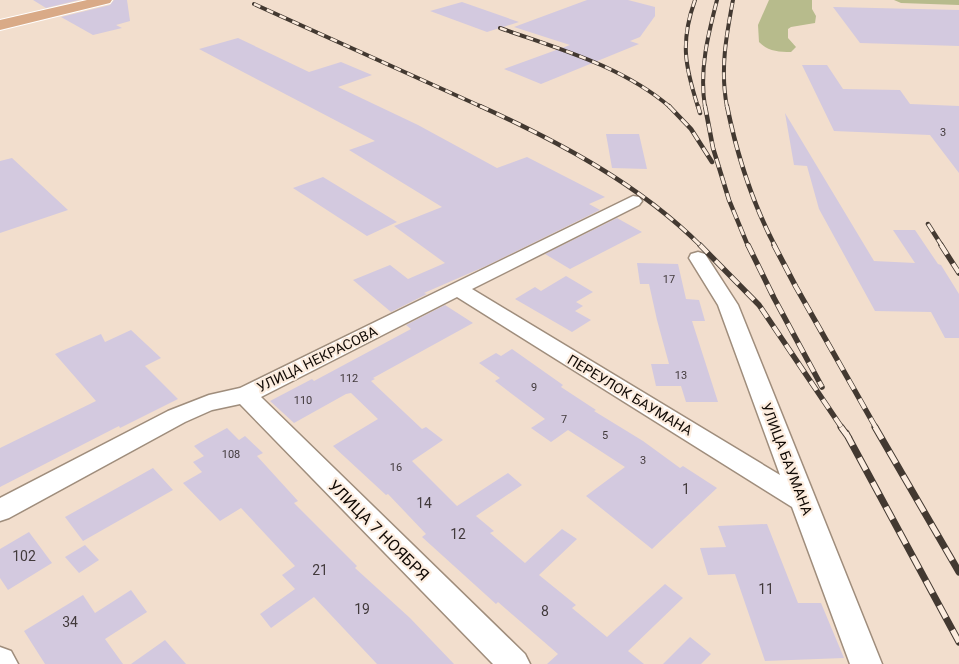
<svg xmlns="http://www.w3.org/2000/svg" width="959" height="664" viewBox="0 0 959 664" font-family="Roboto,sans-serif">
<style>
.green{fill:#b7bb8c}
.building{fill:#d3c9df}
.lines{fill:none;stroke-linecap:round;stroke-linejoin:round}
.minor-casing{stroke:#9f8d7c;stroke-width:3}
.primary-casing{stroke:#fff;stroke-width:2}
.minor{fill:#fff;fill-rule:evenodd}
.primary{fill:#d9aa87;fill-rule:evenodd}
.rail-far3-casing{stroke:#433931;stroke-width:4}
.rail-far2-casing{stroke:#433931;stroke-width:4.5}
.rail-far1-casing{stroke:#433931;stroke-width:5.5}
.rail-casing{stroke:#433931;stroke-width:7}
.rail-far3{stroke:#fcecde;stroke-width:2.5;stroke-dasharray:7;stroke-linecap:butt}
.rail-far2{stroke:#fcecde;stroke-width:3;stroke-dasharray:9;stroke-linecap:butt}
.rail-far1{stroke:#fcecde;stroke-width:4;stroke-dasharray:11;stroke-linecap:butt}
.rail{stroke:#fcecde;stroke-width:5;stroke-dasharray:14;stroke-linecap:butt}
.labels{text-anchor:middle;stroke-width:4.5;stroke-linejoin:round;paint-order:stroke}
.number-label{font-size:11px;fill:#423a3c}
.street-label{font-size:14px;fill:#110a05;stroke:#fcecde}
.near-number-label{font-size:14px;fill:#423a3c}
.near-street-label{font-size:16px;fill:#110a05;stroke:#fcecde}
</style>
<rect width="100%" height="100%" fill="#f2decd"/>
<path class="green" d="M769,0H812V9L816,16L815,23L791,27L788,29V38L796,47L791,52C778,52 768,51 759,42L758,25Z
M894,0H959V5L901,3Z"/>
<path class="building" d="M33,0H79L46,8Z
M114,0H127L130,21L116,25L122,28L93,35L61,17L110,5Z
M587,0H628L655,7V16L640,37L630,41L639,44L541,84L504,69L570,45L514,27Z
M462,2L519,22L487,32L430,11Z
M833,7L959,10V46L860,43Z
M238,38L309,72L341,62L372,75L338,87L418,125L497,168L527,157L605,197L589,204L600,210L486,266L424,293L427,294L391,312L353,280L390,265L408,279L445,263L394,226L442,207L349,150L375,141L199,49Z
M802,65H827L843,89L900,90L910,104L959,106V173L930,135L834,131Z
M785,113L874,261L915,263L893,230H915L938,264L941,265L959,294V338H945L931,312L875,311L819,209L807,166L794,165Z
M606,134H639L647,169L612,168Z
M12,158L68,210L0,233V161Z
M323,177L397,222L367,236L293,188Z
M617,218L642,232L570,269L545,254Z
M637,263L678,264L686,299L699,300L705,321H692L718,402H686L681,386H656L651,364H669L657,320L649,284H640Z
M566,276L593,292L576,302L583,306L575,311L591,320L572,332L515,299L535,287L541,291Z
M445,305L473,323L373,378L375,379L371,381L422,429L426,427L443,440L412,461L457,506L508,473L522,485L476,516L494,531L490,533L525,563L562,529L577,539L539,575L576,605L572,608L607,637L665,584L683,598L628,651L644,664H547L558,654L498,602L496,604L422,537L426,534L388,494L386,495L333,446L378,419L351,393L346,394L294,423L270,401L312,379L314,381L411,329L406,325Z
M131,330L161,358L145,366L178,399L120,428L119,426L0,487V448L96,401L55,354L101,334L105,342Z
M512,349L563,385L561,387L596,410L594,411L643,441L680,468L683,466L717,488L652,549L586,496L625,467L568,430L551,442L531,428L545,419L495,381L500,378L479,363L496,353L501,356Z
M227,428L239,440L245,436L263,453L257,456L298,501L294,503L357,566L355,568L410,618L454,664H377L314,597L271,628L260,614L295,589L282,575L295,566L241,508L220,521L183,483L202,472L193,462L204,456L194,446Z
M153,468L173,490L83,541L65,517Z
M767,524L798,603H821L844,658L765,661L735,574L708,575L700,548L726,547L718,526Z
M29,532L52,563L8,590L0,578V549Z
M85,545L99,560L79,573L65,557Z
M131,590L147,612L105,639L123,664H45L24,631L83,595L95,613Z
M690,637L711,654L701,664H663Z
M165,640L186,664H131Z"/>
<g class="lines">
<defs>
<path id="minor" d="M633,196L639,197L642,201L639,205L472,289L780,475L718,305L689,258L691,254L698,252L705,254L738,305L882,664H850L792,507L457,297L261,397L525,654L530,664H493L240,404L212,410L185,422L9,518L0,521V498L168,411L209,395L240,388Z
M0,647L11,651L18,664H0Z"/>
<path id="primary" d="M87,0H112L110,3L0,30V20Z"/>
</defs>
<use href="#minor" class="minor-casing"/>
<use href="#primary" class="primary-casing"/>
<use href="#minor" class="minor"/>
<use href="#primary" class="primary"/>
<defs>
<path id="rail-far3" d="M695,0C680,42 685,66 698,107
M254,4L482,107
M500,28C559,49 622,66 670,107
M705,107C699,70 708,35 717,0
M727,107C720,70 726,37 733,0"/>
<path id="rail-far2" d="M480,106C559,142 639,184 701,246
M669,106L691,129L712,162
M698,106L700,113
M705,106L713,148L729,200L748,246
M727,106C737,155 752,202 775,246
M928,224L942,246"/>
<path id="rail-far1" d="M700,245L759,305L842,428
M748,245L774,298L822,387
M774,245L796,287L876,428
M941,245L959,273"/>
<path id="rail" d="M841,427L849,438
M875,427L959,572
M846,433L959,642"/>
</defs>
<use href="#rail-far3" class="rail-far3-casing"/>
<use href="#rail-far2" class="rail-far2-casing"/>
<use href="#rail-far1" class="rail-far1-casing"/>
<use href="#rail" class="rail-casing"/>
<use href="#rail-far3" class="rail-far3"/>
<use href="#rail-far2" class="rail-far2"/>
<use href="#rail-far1" class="rail-far1"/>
<use href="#rail" class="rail"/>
</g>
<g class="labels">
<g class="number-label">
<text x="943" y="136">3</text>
<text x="669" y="283">17</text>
<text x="681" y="379">13</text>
<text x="349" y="382">112</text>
<text x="534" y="391">9</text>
<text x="303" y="404">110</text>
<text x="564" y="423">7</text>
<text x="605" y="439">5</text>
<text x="231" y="458">108</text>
<text x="643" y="464">3</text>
<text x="396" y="471">16</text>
</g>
<g class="street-label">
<text transform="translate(317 359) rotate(-26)" y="5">УЛИЦА НЕКРАСОВА</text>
<text transform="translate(630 395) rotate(31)" y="5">ПЕРЕУЛОК БАУМАНА</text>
<text transform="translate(787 459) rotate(69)" y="5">УЛИЦА БАУМАНА</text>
</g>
<g class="near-number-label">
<text x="686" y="494">1</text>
<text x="424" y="508">14</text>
<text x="458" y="539">12</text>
<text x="24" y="561">102</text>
<text x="320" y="575">21</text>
<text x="766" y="594">11</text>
<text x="362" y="614">19</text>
<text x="545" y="616">8</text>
<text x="70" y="627">34</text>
</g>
<g class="near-street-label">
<text transform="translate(379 530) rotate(45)" y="6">УЛИЦА 7 НОЯБРЯ</text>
</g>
</g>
</svg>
